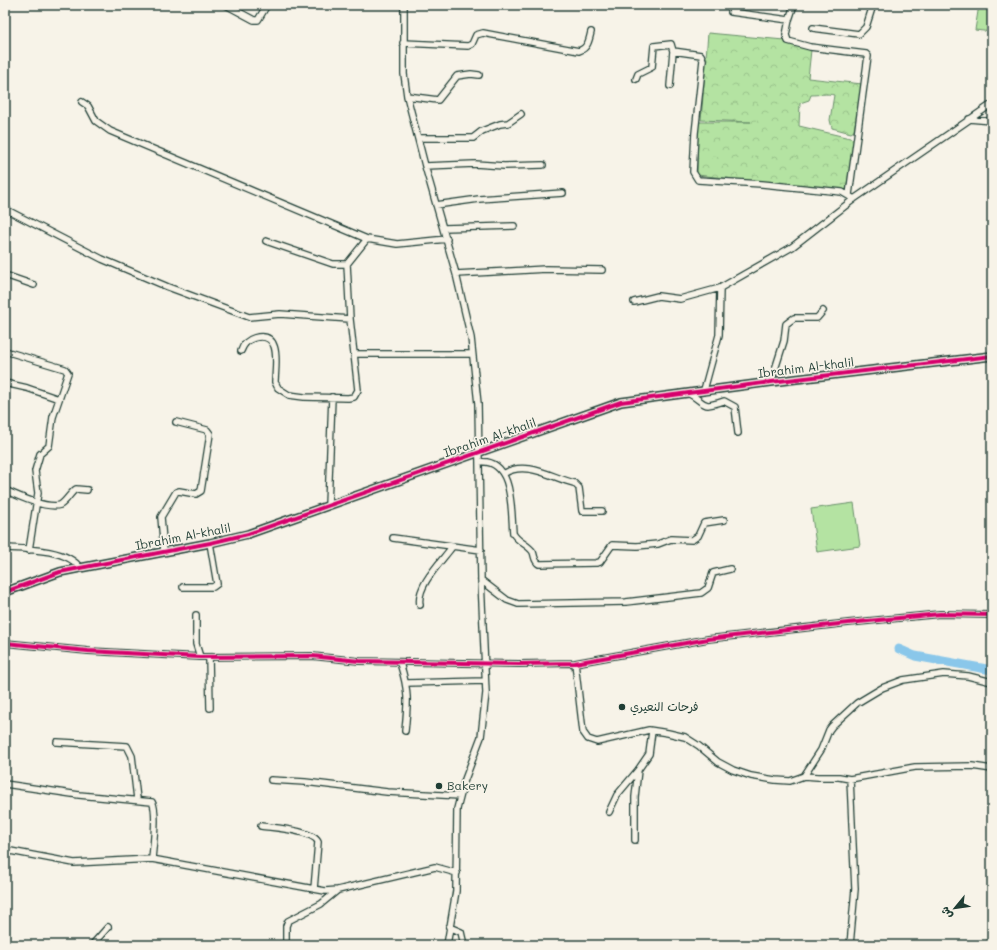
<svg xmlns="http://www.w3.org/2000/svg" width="997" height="950" viewBox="0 0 997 950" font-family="Mali,'Playpen Sans Arabic',sans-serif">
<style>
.green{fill:#b4e3a2;stroke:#6a906b}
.park{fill:url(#park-crowns);stroke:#6a906b}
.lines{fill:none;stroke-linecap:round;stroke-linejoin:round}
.river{stroke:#8ac7ea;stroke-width:9}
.minor-casing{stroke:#1f3d34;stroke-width:8}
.tertiary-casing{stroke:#1f3d34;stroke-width:10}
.minor{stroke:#f7f3e8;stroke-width:5.5}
.tertiary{stroke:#f7f3e8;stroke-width:7}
.cycleway-casing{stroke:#f7f3e8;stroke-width:6}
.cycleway{stroke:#d6006c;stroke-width:4}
.poi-dot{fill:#1f3d34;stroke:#f7f3e8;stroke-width:1.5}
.labels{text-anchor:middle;stroke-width:3.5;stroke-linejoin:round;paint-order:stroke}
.street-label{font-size:12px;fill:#1f3d34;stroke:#f7f3e8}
.poi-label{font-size:12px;fill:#1f3d34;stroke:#f7f3e8;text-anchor:start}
</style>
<defs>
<pattern id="park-crowns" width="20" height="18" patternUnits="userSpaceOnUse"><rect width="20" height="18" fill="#b4e3a2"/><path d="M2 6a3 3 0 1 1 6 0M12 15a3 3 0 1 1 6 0" fill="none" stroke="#9ac48c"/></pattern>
</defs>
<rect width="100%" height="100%" fill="#f7f3e8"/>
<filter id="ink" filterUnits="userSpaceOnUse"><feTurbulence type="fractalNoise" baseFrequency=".025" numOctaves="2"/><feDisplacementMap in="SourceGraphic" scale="8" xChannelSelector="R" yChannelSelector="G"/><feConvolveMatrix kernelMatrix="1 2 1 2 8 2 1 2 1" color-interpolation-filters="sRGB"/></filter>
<g filter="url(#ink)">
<path class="green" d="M979,5H992V32L975,30Z
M854,503L860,546L817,552L811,509Z"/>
<path class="park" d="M708,33L784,40L811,50L808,78L862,84L854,131L851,133L832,128L830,120L834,95C827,93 819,95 811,95L809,100L800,103L799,126L854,139L846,191L697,175L698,122H751L701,120Z"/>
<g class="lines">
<path class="river" d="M899,649L915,656L992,670"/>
<defs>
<path id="minor" d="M226,5L254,20H258L267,5
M404,5V74L407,96L425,166L456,274L471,338L478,404L481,580L486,693L481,737L464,782L457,809L456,891L447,945
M731,12L789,20L794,5
M789,20L786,35L788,41L810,47L866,54L868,56L849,195
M813,28L859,34L866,27L873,5
M403,43L468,46L472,44L476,35L483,33L579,51C588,48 589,40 591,32
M636,79L638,74L652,67L654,46L671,44L673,51
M670,86L673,51L701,55L703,60L695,133L693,172L698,180L762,184L842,192L854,199
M407,96L438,100L457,76L471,74L479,75
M82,102L88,106L96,121L110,131L367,239L397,244L447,239
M969,119L992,121
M418,138H473L482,131L500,124L508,123L521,114
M425,166L475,164L504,166L543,165
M436,205L479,199L563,193
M5,209L102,259L168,287L249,317L280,314L350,319L354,354
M444,228L514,226
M266,241L333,264H347L367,239
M347,264L350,319
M456,274L546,269L602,270
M5,275L34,285
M634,302L658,296L680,299L720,288
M5,351L65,369L68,373L53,417L49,446L40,454L35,471L38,493L29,550
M241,351C243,345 247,340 254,338C283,330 275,367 275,382L278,388L289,395L304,397L348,398L354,397L358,390L354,354H472
M771,382L784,341L786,324L794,318H817L823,311
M5,383L27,388L59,399
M704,390L719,335L720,288L792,247L854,199L992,104
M688,393C708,404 700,409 724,401L735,407L738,433
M479,462C514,458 511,510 513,533C517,542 528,544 533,552C535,557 534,561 539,564L596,563L600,562L612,545L637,546L658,544L671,539L692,540L698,536L704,523L724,520
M505,473C526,460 553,478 574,483L579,488L582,511H602
M5,490C18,496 46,509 60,505C66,502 70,493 76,489L87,490
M328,506L332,397
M393,538L481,550
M5,548C26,549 68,549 80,568
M164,552L161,517L176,492L179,491L196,494L201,491L210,434L207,430L176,422
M481,580L507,600L518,604L626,602L701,593L708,588L713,573L730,569
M183,587H213L217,584L210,543
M420,605C416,586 441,562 452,547
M196,615V644L200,657
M5,643L88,651L200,657L312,656L359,661L519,664L575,663L708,639L848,623L940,614L992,615
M209,657L210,708
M400,663C409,691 408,702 405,731
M575,663L583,732L588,739L597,742L649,730L668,733L685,737L699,746L718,762L733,770L751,776L775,780L790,781L804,776L818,777H839L850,779L915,767L972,766L992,769
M407,683L485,681
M57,742L127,746L132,756L137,799
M804,776L821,750L829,730L832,726L857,703L882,688L903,680L944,674L968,676L992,682
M271,780L305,782L387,792L460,796
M5,784L79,795L152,802C158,811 153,846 152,859
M609,812L617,795L638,770
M261,826C274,828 313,830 318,842L314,889
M635,840V797L638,770L649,754L652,731
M5,850L74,863L152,859L325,891L338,890L435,867L457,873
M449,927L461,932L464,945
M92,945L108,927
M286,945V926L288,921L321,904L338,890
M850,945L855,889L850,779"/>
<path id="tertiary" d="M5,592L60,572L80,568L210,543L248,534L621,402L771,382L992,356"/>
</defs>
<use href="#minor" class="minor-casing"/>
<use href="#tertiary" class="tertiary-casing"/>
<use href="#minor" class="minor"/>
<use href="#tertiary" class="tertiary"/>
<defs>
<path id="cycleway" d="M5,592L60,572L80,568L210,543L248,534L621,402L771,382L992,356
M5,643L88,651L200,657L312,656L359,661L519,664L575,663L708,639L848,623L940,614L992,615"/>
</defs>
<use href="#cycleway" class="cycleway-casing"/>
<use href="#cycleway" class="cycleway"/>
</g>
</g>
<g class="poi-dot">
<circle cx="622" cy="707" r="4"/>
<circle cx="439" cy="786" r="4"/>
</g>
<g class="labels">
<g class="street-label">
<text transform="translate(806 368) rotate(-7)" y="4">Ibrahim Al-khalil</text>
<text transform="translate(490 438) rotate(-19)" y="4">Ibrahim Al-khalil</text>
<text transform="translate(183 537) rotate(-11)" y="4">Ibrahim Al-khalil</text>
</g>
<g class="poi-label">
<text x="630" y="711">فرحات النعيري</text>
<text x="447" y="790">Bakery</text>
</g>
</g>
<rect width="997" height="950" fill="none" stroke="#f7f3e8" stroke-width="20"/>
<rect x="10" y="10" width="977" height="930" fill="none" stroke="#1f3d34" stroke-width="1.5" filter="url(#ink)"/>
<g transform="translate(955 908) rotate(241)" stroke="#f7f3e8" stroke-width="3" paint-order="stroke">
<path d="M0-3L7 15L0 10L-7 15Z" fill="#1f3d34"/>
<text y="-6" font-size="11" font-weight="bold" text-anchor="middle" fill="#1f3d34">ش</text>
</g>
</svg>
